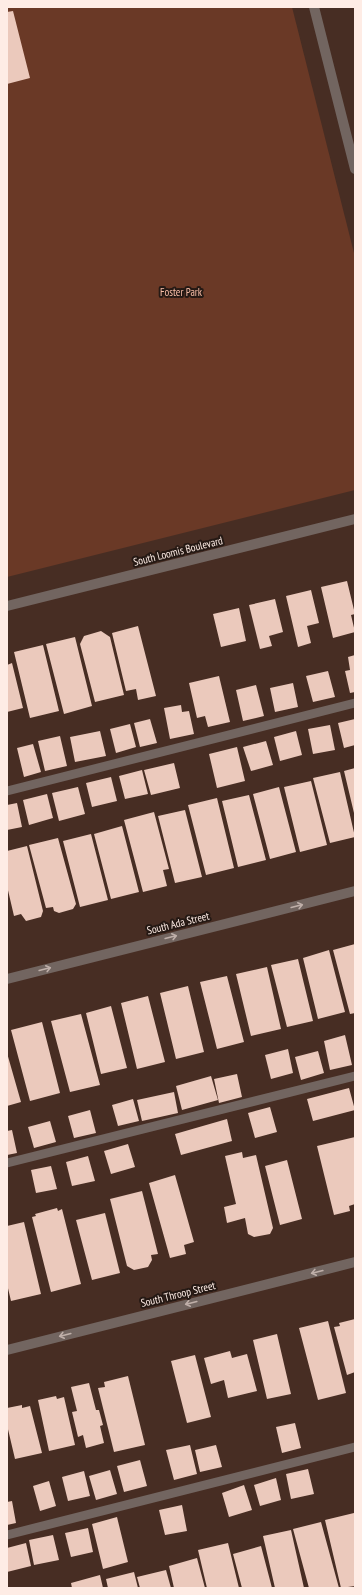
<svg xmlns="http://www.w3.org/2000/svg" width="362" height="1595" viewBox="0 0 362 1595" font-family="'PT Sans Narrow',sans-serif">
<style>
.green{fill:#6a3926}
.building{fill:#ebc9bc}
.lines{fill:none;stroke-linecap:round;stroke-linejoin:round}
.service{stroke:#726560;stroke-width:9}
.minor{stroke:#726560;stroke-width:10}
.tertiary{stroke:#726560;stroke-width:10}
.oneway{stroke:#bfafa9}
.labels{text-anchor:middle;stroke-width:4;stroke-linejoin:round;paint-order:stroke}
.park-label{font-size:11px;fill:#f8bda6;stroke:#251914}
.street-label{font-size:11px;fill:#feece5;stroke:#251914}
</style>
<rect width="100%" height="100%" fill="#472d23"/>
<path class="green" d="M7,7H292L355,257V490L7,577Z"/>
<path class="building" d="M13,11L30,78L7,84V12Z
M347,581L355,614L351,615L355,632L333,638L321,587Z
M311,590L319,623L307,626L311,643L298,647L286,596Z
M275,599L283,632L269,636L272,646L260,649L249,605Z
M239,608L246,641L221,647L213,614Z
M138,626L156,696L138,700L136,689L126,691L112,633Z
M101,631L110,637L124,695L95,702L80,644L84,636Z
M75,637L92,706L64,714L46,644Z
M43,645L59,711L30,718L14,652Z
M355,655V692L350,693L345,671L350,670L348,657Z
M12,663L23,708L7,712V665Z
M328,671L335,697L313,702L306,676Z
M219,676L230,722L208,727L205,716L197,718L189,683Z
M293,683L298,707L275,712L270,688Z
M256,685L264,716L243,721L236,690Z
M181,705L182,712L189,711L194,734L170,739L164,708Z
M150,719L157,743L140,747L134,723Z
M355,719V745L344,748L338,723Z
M130,724L136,747L116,753L110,729Z
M330,725L335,750L313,754L308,729Z
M100,731L106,756L75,762L70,737Z
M296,731L302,755L280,761L274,737Z
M60,736L67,766L45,771L38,741Z
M266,741L273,765L251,771L243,747Z
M33,744L41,772L24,777L17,748Z
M237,747L245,781L217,788L209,754Z
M174,763L180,788L151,795L144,770Z
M355,768V813H354L344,771Z
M142,770L148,794L125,799L119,776Z
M340,772L355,837L330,843L313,778Z
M111,777L117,801L92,807L86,783Z
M311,781L327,845L300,852L284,787Z
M78,787L85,814L59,821L52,793Z
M279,787L296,852L270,859L253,794Z
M47,794L53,818L29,825L23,800Z
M249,795L266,860L238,867L222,801Z
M217,798L234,868L206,875L188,805Z
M17,803L22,827L7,830V805Z
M185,810L202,877L175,883L158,816Z
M154,812L169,869L163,870L167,886L143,892L124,820Z
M122,826L139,892L111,899L94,834Z
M91,834L108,900L80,907L63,841Z
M58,838L76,904L73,909L59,913L54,911L53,907L46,908L29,845Z
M27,846L43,911L41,917L26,921L21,914L14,916L7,886V851Z
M355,944V1013L350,1014L333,950Z
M329,950L345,1012L318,1019L303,958Z
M298,959L313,1021L287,1027L271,965Z
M267,967L281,1029L251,1036L236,974Z
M227,976L244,1042L217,1049L200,982Z
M188,986L204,1052L176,1059L160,993Z
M148,996L165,1062L137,1069L121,1003Z
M111,1006L127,1068L101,1074L86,1013Z
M81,1014L100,1085L70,1092L51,1021Z
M42,1022L60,1093L30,1101L11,1030Z
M345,1035L352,1065L330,1070L324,1041Z
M288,1049L293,1073L271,1079L265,1055Z
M318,1051L324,1073L301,1080L295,1057Z
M7,1053L21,1102L7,1106Z
M237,1074L242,1097L219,1103L214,1079Z
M211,1076L218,1100L182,1110L176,1086Z
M349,1088L355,1110L313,1121L307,1099Z
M174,1092L178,1113L142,1121L137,1100Z
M133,1099L139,1121L118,1126L112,1105Z
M270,1107L277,1132L255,1138L248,1113Z
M90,1110L96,1133L74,1138L68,1116Z
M227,1119L232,1141L181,1155L175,1134Z
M50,1121L56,1142L34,1148L28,1127Z
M12,1130L17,1153L7,1155V1131Z
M355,1137V1204L349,1206L350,1211L334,1215L317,1146Z
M128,1144L135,1167L111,1174L104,1151Z
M242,1152L243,1158L256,1155L273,1228L270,1234L254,1237L248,1234L245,1218L227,1223L224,1207L236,1204L225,1156Z
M88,1156L95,1181L72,1186L66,1162Z
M287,1160L302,1219L280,1225L265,1166Z
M51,1166L57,1189L36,1193L31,1170Z
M175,1175L194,1242L184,1245L186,1254L170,1258L149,1183Z
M142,1191L158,1254L151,1255L152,1260L148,1267L134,1270L127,1266L110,1199Z
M57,1208L58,1211L62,1209L81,1284L51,1292L32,1217L36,1216L35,1214Z
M105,1213L120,1273L92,1280L76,1220Z
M24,1222L41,1294L11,1301L7,1284V1226Z
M355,1319V1372L347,1375L334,1327L340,1326L339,1323Z
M328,1321L346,1393L318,1400L299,1328Z
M277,1334L291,1394L267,1399L253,1340Z
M230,1351L232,1358L247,1354L257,1391L228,1398L224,1380L211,1384L204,1358Z
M195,1355L211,1417L187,1423L171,1361Z
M128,1376L145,1445L114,1452L98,1388L105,1387L104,1382Z
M89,1383L96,1410H99L103,1425L100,1426L104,1443L86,1448L83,1435L78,1437L72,1412L77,1411L71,1387Z
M56,1396L57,1399L64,1397L75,1445L49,1451L38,1400Z
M22,1405V1408L30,1406L42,1453L15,1459L7,1425V1408Z
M295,1423L301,1448L282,1453L276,1427Z
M190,1445L197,1474L174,1480L166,1450Z
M216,1445L222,1467L200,1472L195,1450Z
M140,1460L147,1486L124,1492L117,1466Z
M308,1469L314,1494L291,1499L286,1474Z
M110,1470L117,1494L96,1500L89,1476Z
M84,1471L90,1496L68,1501L62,1477Z
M276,1478L281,1500L260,1506L254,1485Z
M49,1481L56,1506L40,1511L33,1486Z
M244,1485L252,1510L229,1517L222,1493Z
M12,1501L16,1523L7,1525V1502Z
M182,1505L187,1531L165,1535L159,1510Z
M354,1513L355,1586L341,1588L325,1520Z
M117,1517L128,1562L103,1569L92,1524Z
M321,1522L339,1588H309L293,1529Z
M88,1528L93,1552L71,1557L65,1533Z
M291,1530L304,1588H275L263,1536Z
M53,1535L59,1560L34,1565L29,1540Z
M26,1543L31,1566L7,1572V1548Z
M228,1543L239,1588H207L198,1550Z
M261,1546L272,1588H242L233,1554Z
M197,1558L205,1588H174L169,1566Z
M166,1570L171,1588H140L137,1577Z
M134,1572L138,1588H108L106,1579Z
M100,1575L103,1588H72L71,1583Z"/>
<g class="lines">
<path class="service" d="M7,791L355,703
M7,1163L355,1076
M7,1535L355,1447"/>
<path class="minor" d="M7,979L355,891
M7,1350L355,1262"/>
<path class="tertiary" d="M314,7L355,169
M7,606L355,519"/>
</g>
<defs><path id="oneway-shaft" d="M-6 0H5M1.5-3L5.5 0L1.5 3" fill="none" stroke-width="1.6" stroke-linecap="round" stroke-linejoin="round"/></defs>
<g class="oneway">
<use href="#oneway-shaft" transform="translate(297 906) rotate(-14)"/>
<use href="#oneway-shaft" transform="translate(171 937) rotate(-14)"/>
<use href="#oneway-shaft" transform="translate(45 969) rotate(-14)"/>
<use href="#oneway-shaft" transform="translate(317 1272) rotate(166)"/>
<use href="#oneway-shaft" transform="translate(191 1303) rotate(166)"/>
<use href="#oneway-shaft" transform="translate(65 1335) rotate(166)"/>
</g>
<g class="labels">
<g class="park-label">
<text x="181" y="296">Foster Park</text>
</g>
<g class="street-label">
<text transform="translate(178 551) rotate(-14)" y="4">South Loomis Boulevard</text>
<text transform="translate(178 923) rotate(-14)" y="4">South Ada Street</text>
<text transform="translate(178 1294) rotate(-14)" y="4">South Throop Street</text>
</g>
</g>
<rect width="362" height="1595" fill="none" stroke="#feece5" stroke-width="16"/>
</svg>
